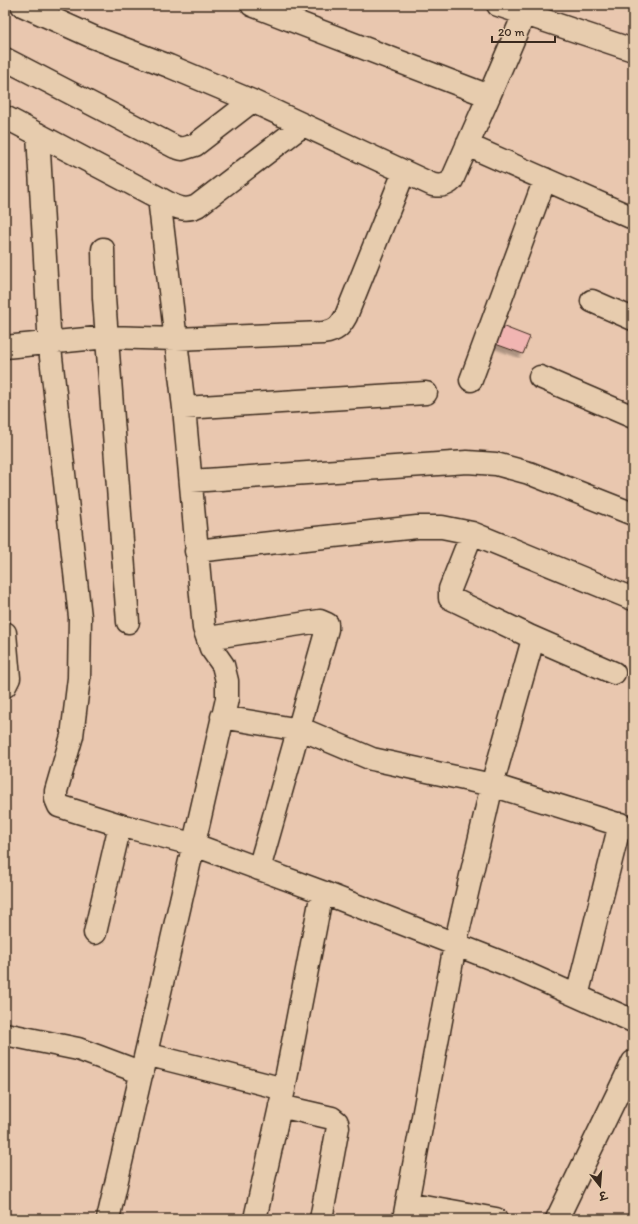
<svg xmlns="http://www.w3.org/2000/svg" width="638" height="1224" viewBox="0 0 638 1224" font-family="Itim,'Playpen Sans Deva',sans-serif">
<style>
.building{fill:#f1b5b2;stroke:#3b2a1e;filter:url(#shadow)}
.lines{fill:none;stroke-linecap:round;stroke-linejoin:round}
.minor-casing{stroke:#3b2a1e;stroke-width:25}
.minor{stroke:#e7ccae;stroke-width:22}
</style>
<defs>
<filter id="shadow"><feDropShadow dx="-3.5" dy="3.5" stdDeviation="1" flood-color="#0004"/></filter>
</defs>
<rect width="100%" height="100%" fill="#e9c7af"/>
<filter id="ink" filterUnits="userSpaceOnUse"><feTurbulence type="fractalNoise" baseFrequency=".025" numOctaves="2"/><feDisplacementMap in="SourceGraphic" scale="8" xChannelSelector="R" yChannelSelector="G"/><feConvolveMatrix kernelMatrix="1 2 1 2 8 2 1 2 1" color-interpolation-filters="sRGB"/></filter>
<g filter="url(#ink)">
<path class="building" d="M494,323L530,337L523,354L487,341Z"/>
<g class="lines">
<defs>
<path id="minor" d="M22,5L93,37L169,66L252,101L433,185C441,186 446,186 452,180L489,96
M252,5L489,96L528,5
M498,5L633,50
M5,59L175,147L182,149L195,145L252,101
M5,117L159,198C172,205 183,213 197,206L303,125
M38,134L50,348L80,617L79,678L72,736L56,791V799L59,806L120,825L192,844L322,892L503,963L633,1021
M467,145L633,218
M103,249L104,298L128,622
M592,301L633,319
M5,347L107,337L176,339L323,333C336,331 340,327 346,316L404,172
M540,377L633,417
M471,380L545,179
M184,408L426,393
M191,481L467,462L496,464L529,473L633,514
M196,551L417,527H442L472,533L633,599
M5,633L9,678L5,686
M529,636L614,673
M208,638L320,621L327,624V629L259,869
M222,717L306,731L372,759L492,785L633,829
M95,933L120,825
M577,996L620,824
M5,1034L78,1049L142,1073
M146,1054L284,1089
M280,1106L332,1118L337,1122L338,1127L321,1219
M407,1203L496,1219
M108,1219L227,699V681L223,665L211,648L204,628L184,408L159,198
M255,1219L284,1089L322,892
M404,1219L455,945L492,785L532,643L529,636L523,633L450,598V589L472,533
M557,1219L633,1062"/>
</defs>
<use href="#minor" class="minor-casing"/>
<use href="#minor" class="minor"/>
</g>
</g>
<rect width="638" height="1224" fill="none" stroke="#e7ccae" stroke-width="20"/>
<rect x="10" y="10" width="618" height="1204" fill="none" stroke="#3b2a1e" stroke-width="1.5" filter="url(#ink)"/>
<g transform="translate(600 1186) rotate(163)" stroke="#e7ccae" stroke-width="3" paint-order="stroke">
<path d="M0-3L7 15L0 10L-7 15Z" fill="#3b2a1e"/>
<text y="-6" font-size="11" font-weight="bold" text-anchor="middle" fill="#3b2a1e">उ</text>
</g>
<path d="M492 36v6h63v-6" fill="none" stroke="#3b2a1e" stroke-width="2"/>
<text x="498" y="36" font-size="12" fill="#3b2a1e" stroke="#e7ccae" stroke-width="3" paint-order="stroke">20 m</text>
</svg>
